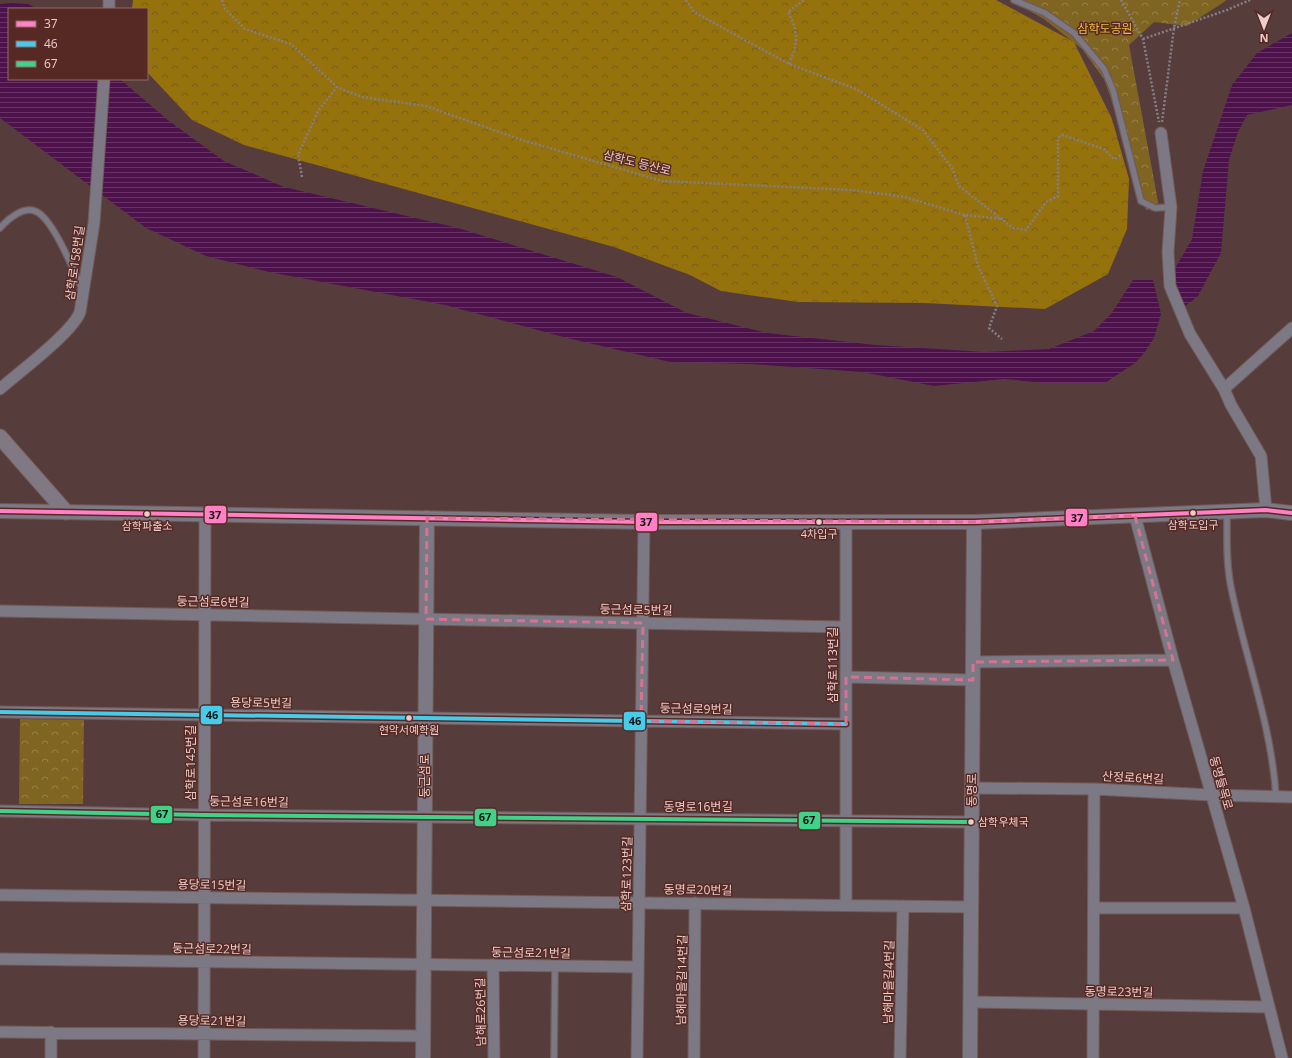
<svg xmlns="http://www.w3.org/2000/svg" width="1292" height="1058" viewBox="0 0 1292 1058" font-family="'Open Sans','Noto Sans KR',sans-serif">
<style>
.forest{fill:url(#forest-crowns)}
.park{fill:url(#park-crowns)}
.water{fill:url(#water-rules)}
.lines{fill:none;stroke-linecap:round;stroke-linejoin:round}
.service-casing{stroke:#715b5a;stroke-width:8}
.minor-casing{stroke:#715b5a;stroke-width:13}
.tertiary-casing{stroke:#715b5a;stroke-width:16}
.secondary-casing{stroke:#715b5a;stroke-width:17}
.path{stroke:#837f89;stroke-width:2.5;stroke-dasharray:2 2;stroke-linecap:butt}
.service{stroke:#7c7884;stroke-width:5.5}
.minor{stroke:#7c7884;stroke-width:11}
.tertiary{stroke:#7c7884;stroke-width:14}
.secondary{stroke:#807882;stroke-width:15}
.bus-1-casing{stroke:#562925;stroke-width:7}
.bus-2-casing{stroke:#562925;stroke-width:7}
.bus-3-casing{stroke:#562925;stroke-width:7}
.bus-1{stroke:#ff80c5;stroke-width:4}
.bus-2{stroke:#46cce9;stroke-width:4}
.bus-3{stroke:#40d288;stroke-width:4}
.marked{fill:none;stroke:#d67292;stroke-width:3;stroke-dasharray:8 5;stroke-linejoin:round}
.bus-dot{fill:#eaccc9;stroke:#562925;stroke-width:1.5}
.labels{text-anchor:middle;stroke-width:3;stroke-linejoin:round;paint-order:stroke}
.bus-label{font-size:11px;fill:#eaccc9;stroke:#562925}
.park-label{font-size:12px;fill:#edbc41;stroke:#562925}
.street-label{font-size:12px;fill:#eaccc9;stroke:#562925}
.line-badge{stroke:#562925;stroke-width:1.5}
.pale-badge-label{font-size:11px;text-anchor:middle;font-weight:bold;fill:#111}
</style>
<defs>
<pattern id="forest-crowns" width="20" height="18" patternUnits="userSpaceOnUse"><rect width="20" height="18" fill="#96720d"/><path d="M2 6a3 3 0 1 1 6 0M12 15a3 3 0 1 1 6 0" fill="none" stroke="#7a5f1d"/></pattern>
<pattern id="park-crowns" width="20" height="18" patternUnits="userSpaceOnUse"><rect width="20" height="18" fill="#806422"/><path d="M2 6a3 3 0 1 1 6 0M12 15a3 3 0 1 1 6 0" fill="none" stroke="#98804b"/></pattern>
<pattern id="water-rules" width="6" height="5" patternUnits="userSpaceOnUse"><rect width="6" height="5" fill="#4d124c"/><path d="M0 2.5h6" fill="none" stroke="#673364"/></pattern>
</defs>
<rect width="100%" height="100%" fill="#563d3b"/>
<path class="forest" d="M133,0H996L1074,42L1112,119L1129,179L1127,229L1108,274L1045,309L925,303L798,302L721,291L690,275L614,247L244,145L192,120L147,72V9H132Z"/>
<path class="park" d="M1010,0H1227L1187,26L1154,22L1129,45L1159,207L1146,210L1133,176L1134,162L1104,79L1082,49L1044,19Z
M20,719L84,720L83,804H19Z"/>
<path class="water" d="M12,3L28,4L38,9H9V79H120L169,121L224,161L284,187L458,228L617,277L687,313L767,333L876,345L984,352L1049,349L1094,331L1111,314L1133,280H1153L1161,314L1154,338L1145,352L1135,363L1105,383H1045L1004,379L934,386L862,372L751,364L670,362L567,338L445,305L269,272L206,256L146,228L0,118V4Z
M1292,33V105L1247,115L1238,132L1229,160L1221,253L1198,296L1184,307L1174,291V270L1192,239L1203,171L1232,85L1257,53Z"/>
<g class="lines">
<defs>
<path id="service" d="M1014,0L1045,13L1074,33L1104,69L1113,90L1141,201L1155,208L1171,207
M0,228C8,219 24,205 37,212C54,221 73,270 82,288
M1227,513C1227,539 1226,566 1232,592C1246,660 1272,727 1276,797
M554,1058L555,966"/>
<path id="minor" d="M109,9V0
M1161,133L1171,207L1168,252L1170,286L1190,334L1224,389
M0,389C18,373 73,332 80,312L94,223L104,79
M1266,510L1261,456L1231,405L1224,389L1292,328
M1135,516L1173,660L1244,908L1282,1058
M0,611L846,627
M973,662L1173,660
M846,677L973,680
M0,712L846,724
M972,788L1094,789L1211,795L1292,797
M0,811L204,815L971,822
M0,895L971,907
M846,905V522
M1094,908H1244
M0,959L638,967
M493,965L494,1058
M970,1002L1268,1007
M0,1032L423,1036
M51,1032V1058
M204,1058L205,515
M637,1058L644,522
M694,1058L695,903
M900,1058L903,906
M1093,1058L1094,789"/>
<path id="tertiary" d="M0,511L644,522H974L1266,510L1292,513
M423,1058L427,518
M970,1058L974,522"/>
<path id="secondary" d="M0,437L66,512"/>
</defs>
<use href="#service" class="service-casing"/>
<use href="#minor" class="minor-casing"/>
<use href="#tertiary" class="tertiary-casing"/>
<use href="#secondary" class="secondary-casing"/>
<path class="path" d="M222,0L225,9L245,29L291,44L337,87L362,97L426,106L522,140L662,181L853,190L905,197L965,215L1003,219
M686,0L694,12L789,64L856,89L923,130L952,168L959,186L1013,228L1026,230L1046,202L1058,196V138L1062,135L1104,149L1114,159L1121,155
M1121,0L1143,39L1159,122
M1143,39L1227,10L1250,0
M789,64C798,42 799,33 788,12L804,0
M1162,122L1174,28L1180,0
M302,177L298,155L318,111L337,87
M965,215L978,266L997,306L989,328L1002,339"/>
<use href="#service" class="service"/>
<use href="#minor" class="minor"/>
<use href="#tertiary" class="tertiary"/>
<use href="#secondary" class="secondary"/>
<defs>
<path id="bus-1" d="M0,511L644,522H974L1266,510L1292,513"/>
<path id="bus-2" d="M0,712L846,724"/>
<path id="bus-3" d="M0,811L204,815L971,822"/>
</defs>
<use href="#bus-1" class="bus-1-casing"/>
<use href="#bus-2" class="bus-2-casing"/>
<use href="#bus-3" class="bus-3-casing"/>
<use href="#bus-1" class="bus-1"/>
<use href="#bus-2" class="bus-2"/>
<use href="#bus-3" class="bus-3"/>
</g>
<path class="marked" d="M1135,516L1173,660L973,662V680L846,677V724L641,721L643,623L426,619L427,518L974,522Z"/>
<g class="bus-dot">
<circle cx="1193" cy="513" r="3.5"/>
<circle cx="147" cy="514" r="3.5"/>
<circle cx="819" cy="522" r="3.5"/>
<circle cx="409" cy="718" r="3.5"/>
<circle cx="971" cy="822" r="3.5"/>
</g>
<g class="labels">
<g class="bus-label">
<text x="1193" y="529">삼학도입구</text>
<text x="147" y="530">삼학파출소</text>
<text x="819" y="538">4차입구</text>
<text x="409" y="734">현악서예학원</text>
<text x="978" y="826" text-anchor="start">삼학우체국</text>
</g>
<g class="park-label">
<text x="1105" y="33">삼학도공원</text>
</g>
<g class="street-label">
<text transform="translate(637 163) rotate(14)" y="4">삼학도 등산로</text>
<text transform="translate(75 263) rotate(-82)" y="4">삼학로158번길</text>
<text transform="translate(213 602) rotate(1)" y="4">둥근섬로6번길</text>
<text transform="translate(636 610) rotate(1)" y="4">둥근섬로5번길</text>
<text transform="translate(833 665) rotate(-90)" y="4">삼학로113번길</text>
<text transform="translate(261 703) rotate(1)" y="4">용당로5번길</text>
<text transform="translate(696 709) rotate(1)" y="4">둥근섬로9번길</text>
<text transform="translate(191 763) rotate(-90)" y="4">삼학로145번길</text>
<text transform="translate(425 776) rotate(-90)" y="4">둥근섬로</text>
<text transform="translate(1133 778) rotate(3)" y="4">산정로6번길</text>
<text transform="translate(1221 783) rotate(74)" y="4">동명들목로</text>
<text transform="translate(972 790) rotate(-89)" y="4">동명로</text>
<text transform="translate(249 802) rotate(1)" y="4">둥근섬로16번길</text>
<text x="698" y="811">동명로16번길</text>
<text transform="translate(627 874) rotate(-89)" y="4">삼학로123번길</text>
<text transform="translate(212 885) rotate(1)" y="4">용당로15번길</text>
<text transform="translate(698 890) rotate(1)" y="4">동명로20번길</text>
<text transform="translate(212 949) rotate(1)" y="4">둥근섬로22번길</text>
<text transform="translate(531 953) rotate(1)" y="4">둥근섬로21번길</text>
<text transform="translate(682 980) rotate(-89)" y="4">남해마을길14번길</text>
<text transform="translate(889 982) rotate(-89)" y="4">남해마을길4번길</text>
<text transform="translate(1119 992) rotate(1)" y="4">동명로23번길</text>
<text transform="translate(481 1012) rotate(-91)" y="4">남해로26번길</text>
<text transform="translate(212 1021) rotate(1)" y="4">용당로21번길</text>
</g>
</g>
<g class="line-badge">
<rect x="204" y="505" width="23" height="19" rx="4" fill="#ff80c5"/>
<rect x="1065" y="508" width="23" height="19" rx="4" fill="#ff80c5"/>
<rect x="635" y="512" width="23" height="20" rx="4" fill="#ff80c5"/>
<rect x="200" y="705" width="23" height="20" rx="4" fill="#46cce9"/>
<rect x="623" y="711" width="23" height="20" rx="4" fill="#46cce9"/>
<rect x="150" y="805" width="23" height="19" rx="4" fill="#40d288"/>
<rect x="474" y="808" width="23" height="19" rx="4" fill="#40d288"/>
<rect x="798" y="811" width="23" height="19" rx="4" fill="#40d288"/>
</g>
<g class="pale-badge-label">
<text x="215" y="519">37</text>
<text x="1077" y="522">37</text>
<text x="646" y="526">37</text>
<text x="212" y="719">46</text>
<text x="635" y="725">46</text>
<text x="162" y="818">67</text>
<text x="485" y="821">67</text>
<text x="809" y="824">67</text>
</g>
<rect x="8" y="8" width="140" height="72" fill="#562925" stroke="#916a67"/>
<rect x="16" y="21" width="20" height="6" fill="#ff80c5" stroke="#916a67"/>
<text x="44" y="28" font-size="12" fill="#eaccc9">37</text>
<rect x="16" y="41" width="20" height="6" fill="#46cce9" stroke="#916a67"/>
<text x="44" y="48" font-size="12" fill="#eaccc9">46</text>
<rect x="16" y="61" width="20" height="6" fill="#40d288" stroke="#916a67"/>
<text x="44" y="68" font-size="12" fill="#eaccc9">67</text>
<g transform="translate(1264 28) rotate(180)" stroke="#562925" stroke-width="3" paint-order="stroke">
<path d="M0-3L7 15L0 10L-7 15Z" fill="#eaccc9"/>
<text y="-6" font-size="11" font-weight="bold" text-anchor="middle" fill="#eaccc9">N</text>
</g>
</svg>
